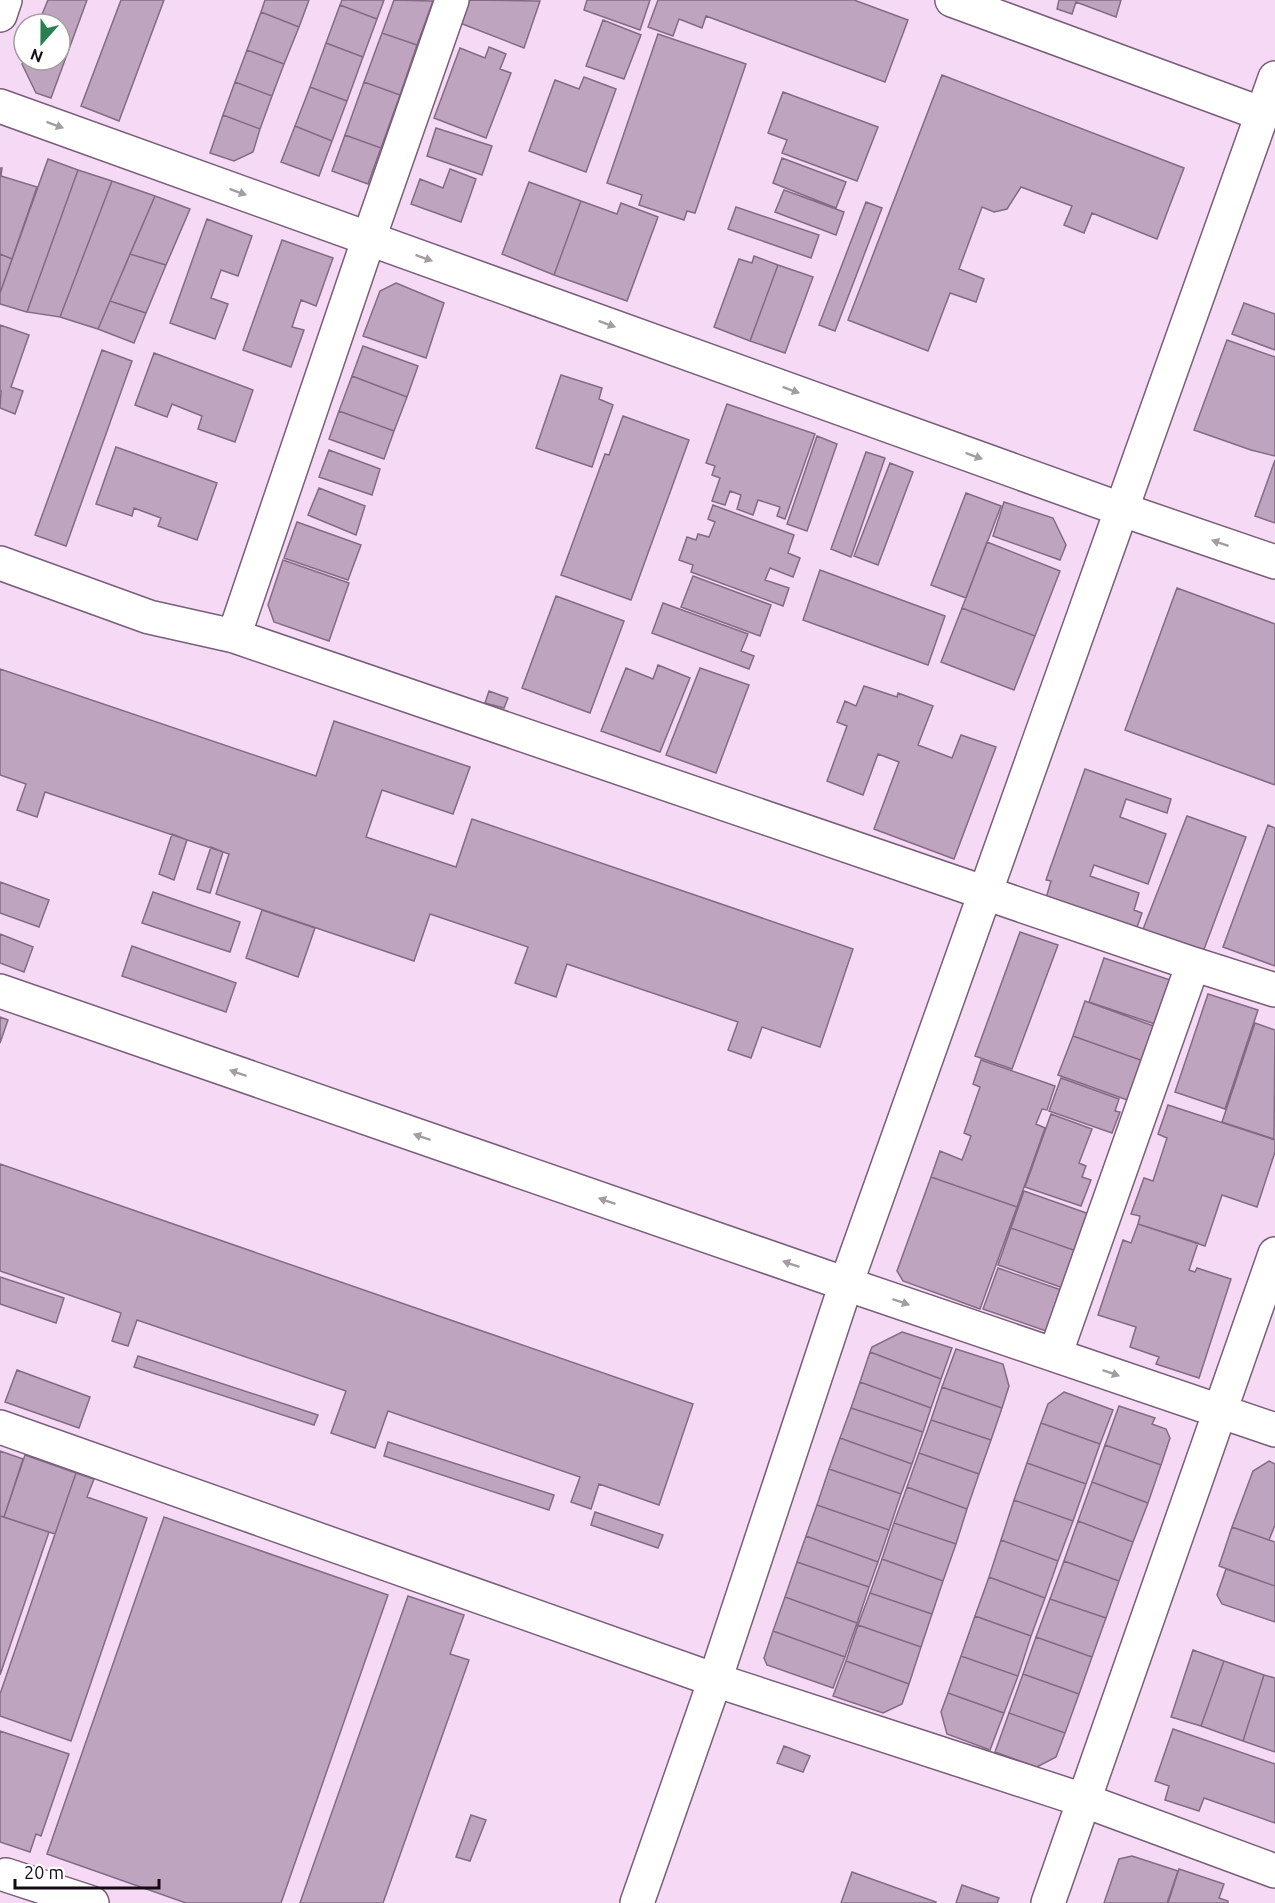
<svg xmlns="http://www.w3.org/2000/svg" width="1275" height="1903" viewBox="0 0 1275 1903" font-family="Ubuntu,sans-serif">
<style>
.building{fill:#bfa4bf;stroke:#846b84;stroke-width:1.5}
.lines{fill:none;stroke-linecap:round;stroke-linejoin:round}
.minor-casing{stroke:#785f78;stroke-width:36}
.tertiary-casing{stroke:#785f78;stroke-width:36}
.minor{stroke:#fff;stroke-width:33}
.tertiary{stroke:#fff;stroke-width:33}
.oneway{fill:#a19da1}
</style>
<rect width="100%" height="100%" fill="#f5d9f5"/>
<path class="building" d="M48,0H87L51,98L36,93L22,64L24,60H60V24H38Z
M121,0H164L119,121L81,106Z
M265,0H309L299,27L261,12Z
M342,0H384L377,19L340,5Z
M394,0L433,1L417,45L382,33Z
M470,0L540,1L524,48L460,23Z
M587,0H650L640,30L584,10Z
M658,0H854L908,20L885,82L706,16L702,28L679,19L673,36L648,27Z
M1059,0H1121L1116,17L1076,2L1072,14L1057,9Z
M340,5L377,19L363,57L326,43Z
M261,12L299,27L284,64L247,50Z
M603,20L641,35L624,79L586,66Z
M382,33L417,45L400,95L364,82Z
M658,34L746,64L695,213L687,211L684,220L639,205L642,195L607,183Z
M326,43L363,57L347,101L310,87Z
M489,47L506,54L500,69L511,73L486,138L434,118L460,48L485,58Z
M247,50L284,64L272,96L235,82Z
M942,75L1184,168L1157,239L1092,213L1084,233L1064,225L1072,206L1021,187L1007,209L994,212L982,207L959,269L984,279L976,302L950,293L928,351L848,320Z
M584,77L616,89L586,172L529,151L555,80L579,89Z
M235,82L272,96L260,129L223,115Z
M364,82L400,95L381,148L345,135Z
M310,87L347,101L332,141L295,126Z
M783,92L878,127L857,181L782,153L787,140L768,133Z
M223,115L260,129L253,152L234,161L210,153Z
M295,126L332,141L319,176L281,162Z
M436,128L492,146L482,175L427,156Z
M345,135L381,148L368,184L332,171Z
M782,158L846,182L836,208L773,183Z
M48,159L78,170L27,312L0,304V293Z
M0,168H2L1,176L37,187L12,259L0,254Z
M450,169L476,179L461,222L411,204L420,179L443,188Z
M78,170L112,181L60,317L27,312Z
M112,181L155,196L98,329L60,317Z
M529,182L581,201L554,275L502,254Z
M784,190L844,212L836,235L775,212Z
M155,196L190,209L166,265L130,254Z
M581,201L617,214L621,203L658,217L627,301L554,275Z
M866,202L882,208L835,331L819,325Z
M736,207L819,235L811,258L728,229Z
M207,219L252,236L238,276L221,270L211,298L228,304L215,339L170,323Z
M282,240L333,258L316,306L301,300L292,327L304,330L291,367L243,350Z
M0,254L12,259L0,293Z
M130,254L166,265L146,313L110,301Z
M754,256L778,265L750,341L714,327L739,259L752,263Z
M778,265L813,277L785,353L750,341Z
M396,283L444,303L426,358L363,336L380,291Z
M110,301L146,313L134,343L98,329Z
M1244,303L1275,314V350L1232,334Z
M0,325L29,335L11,387L23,391L15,414L0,408L1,391H0Z
M1227,340L1275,357V456L1251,450L1194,430Z
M363,346L418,366L407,397L352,376Z
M102,350L132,361L66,546L35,535Z
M154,353L253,390L235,442L198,429L202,416L172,404L167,417L135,405Z
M561,375L602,388L599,399L613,405L592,467L536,448Z
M352,376L407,397L394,431L339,411Z
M727,404L815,434L785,519L777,516L780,507L758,500L753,515L737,509L741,495L730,491L725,505L712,501L720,478L712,475L715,466L706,463Z
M339,411L394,431L384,459L329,439Z
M623,416L689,440L631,600L561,575L605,454L609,455Z
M817,436L837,444L807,531L787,524Z
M116,447L217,483L197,540L158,526L161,518L134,508L132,516L96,504Z
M329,450L380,469L372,495L319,477Z
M866,452L885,458L851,557L831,549Z
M1275,460V523L1255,516Z
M890,463L913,472L878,565L854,556Z
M319,488L365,506L356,535L308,515Z
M966,493L1001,506L966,598L931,585Z
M1004,502L1053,518L1066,545L1060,560L993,536Z
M713,505L794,535L788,553L800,558L793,577L770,568L765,580L789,588L783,606L691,572L693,565L679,560L687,537L696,540L698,534L709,537L715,522L708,519Z
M297,522L361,545L348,580L284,558Z
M987,542L1060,571L1035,636L962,608Z
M283,560L349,583L329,641L274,622L268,605Z
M820,570L945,616L928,665L803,620Z
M693,576L771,605L760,636L681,607Z
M1177,588L1275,624V785L1125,730Z
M556,596L624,621L590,713L522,688Z
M663,603L748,634L741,651L754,656L749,669L652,633Z
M962,608L1035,636L1014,690L941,662Z
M658,665L690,678L660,752L601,731L626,668L653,679Z
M700,668L749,685L716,773L666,755Z
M0,669L316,776L334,721L470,767L453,814L382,790L366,837L456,867L472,819L853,949L820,1047L762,1027L751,1058L728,1050L738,1022L567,964L556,997L515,983L528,947L430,914L414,961L216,894L229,854L45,792L37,817L17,810L26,784L0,775Z
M864,686L897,697L898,693L933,706L918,745L952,758L961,735L996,747L954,859L874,829L899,762L878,754L863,795L827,781L847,726L837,722L845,701L856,706Z
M489,691L508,698L504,708L485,703Z
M1085,769L1171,799L1167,813L1126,799L1120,817L1166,834L1148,884L1094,865L1090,876L1139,893L1134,910L1142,913L1134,936L1044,905L1051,881L1046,880Z
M1187,816L1246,837L1200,960L1140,937Z
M1268,825L1275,828V966L1223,947Z
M172,834L187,840L174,880L159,874Z
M211,847L223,852L210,893L197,889Z
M0,882L49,900L39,927L0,913Z
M153,892L240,922L230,952L142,923Z
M262,910L315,928L298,977L246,958Z
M1020,932L1058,945L1012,1069L975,1056Z
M0,934L33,947L24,972L0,963Z
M132,946L236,983L226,1012L122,976Z
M1104,958L1182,984L1167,1028L1089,1002Z
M1208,994L1258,1010L1225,1109L1175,1092Z
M1085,1001L1159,1028L1146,1062L1073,1036Z
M0,1017L8,1020L0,1043Z
M1255,1023L1275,1030L1274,1139L1222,1122Z
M1073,1036L1146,1062L1133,1102L1058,1075Z
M981,1060L1055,1086L1047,1110L1042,1109L1036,1124L1045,1128L1017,1207L931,1177L940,1151L962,1160L971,1136L964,1133L980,1087L973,1084Z
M1061,1078L1119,1099L1115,1111L1120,1112L1112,1133L1049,1111Z
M1168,1105L1275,1140V1152L1257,1207L1222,1195L1205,1246L1138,1224L1140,1216L1131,1214L1144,1178L1153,1181L1167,1138L1158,1134Z
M1051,1114L1092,1129L1079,1163L1086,1166L1082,1177L1091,1180L1081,1206L1025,1187Z
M0,1164L693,1404L659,1505L599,1484L591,1509L571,1502L580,1477L388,1411L375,1448L331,1433L346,1391L137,1320L128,1346L112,1341L121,1313L0,1271Z
M931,1177L1017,1207L980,1309L903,1281L897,1271Z
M1024,1191L1092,1215L1079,1252L1011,1228Z
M1138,1224L1198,1243L1189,1270L1195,1272L1197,1268L1231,1279L1199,1378L1156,1364L1159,1357L1130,1347L1136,1327L1098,1315L1123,1240L1131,1243Z
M1011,1228L1079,1252L1066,1289L998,1265Z
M998,1268L1067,1292L1052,1333L983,1309Z
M0,1277L64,1298L56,1323L0,1304Z
M902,1332L952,1348L941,1379L870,1352L872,1347Z
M956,1349L1003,1364L1009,1386L1002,1408L942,1387Z
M870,1352L941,1379L931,1408L860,1382Z
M138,1356L318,1415L314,1425L134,1367Z
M17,1370L90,1397L79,1428L5,1402Z
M860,1382L931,1408L923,1432L851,1408Z
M942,1387L1002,1408L991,1440L931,1420Z
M1064,1392L1113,1410L1100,1444L1041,1423L1048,1404Z
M1119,1406L1155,1418L1152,1424L1166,1429L1170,1438L1161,1465L1105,1445Z
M851,1408L923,1432L912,1464L840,1438Z
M931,1420L991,1440L979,1474L919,1453Z
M1041,1423L1100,1444L1086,1484L1027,1463Z
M840,1438L912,1464L901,1494L829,1469Z
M388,1442L554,1495L549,1510L384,1456Z
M1105,1445L1161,1465L1148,1503L1092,1482Z
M0,1451L23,1459L4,1517L0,1516Z
M919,1453L979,1474L967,1509L907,1487Z
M25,1455L76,1473L55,1534L4,1517Z
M1269,1461L1275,1464V1525L1269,1540L1232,1527L1253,1471Z
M1027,1463L1086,1484L1073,1521L1014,1500Z
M829,1469L901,1494L889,1530L817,1505Z
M76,1473L94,1479L87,1497L147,1518L71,1741L0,1716V1694Z
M1092,1482L1148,1503L1133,1542L1078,1521Z
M907,1487L967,1509L956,1544L894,1523Z
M1014,1500L1073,1521L1058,1561L1001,1540Z
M817,1505L889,1530L878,1562L806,1536Z
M595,1512L663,1535L658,1548L591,1525Z
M0,1516L49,1532L0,1675Z
M164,1517L388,1595L281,1903H186L47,1854Z
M1078,1521L1133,1542L1119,1581L1064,1561Z
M894,1523L956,1544L943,1581L882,1559Z
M1232,1527L1275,1542V1586L1219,1566Z
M806,1536L878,1562L869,1587L797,1562Z
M1001,1540L1058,1561L1045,1598L989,1577Z
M882,1559L943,1581L932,1614L870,1593Z
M1064,1561L1119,1581L1106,1618L1050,1599Z
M797,1562L869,1587L857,1623L785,1597Z
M1226,1569L1275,1586V1622L1222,1604L1217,1595Z
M989,1577L1045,1598L1031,1636L975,1616Z
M870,1593L932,1614L921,1647L858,1625Z
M408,1596L464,1615L450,1654L469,1660L383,1903H300Z
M785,1597L857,1623L845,1657L773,1631Z
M1050,1599L1106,1618L1092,1657L1036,1637Z
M975,1616L1031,1636L1018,1676L961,1656Z
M858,1625L921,1647L909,1684L846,1661Z
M773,1631L845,1657L833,1688L767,1665L764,1658Z
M1036,1637L1092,1657L1079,1694L1023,1674Z
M1193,1650L1224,1661L1201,1726L1171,1717Z
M961,1656L1018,1676L1004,1713L948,1693Z
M846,1661L909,1684L902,1704L883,1713L833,1696Z
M1224,1661L1264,1675L1243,1741L1201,1726Z
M1023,1674L1079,1694L1065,1733L1009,1713Z
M1264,1675L1275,1678V1752L1243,1741Z
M948,1693L1004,1713L990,1750L947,1734L941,1712Z
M1009,1713L1065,1733L1056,1757L1037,1767L995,1752Z
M1173,1729L1275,1764V1823L1204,1798L1199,1811L1165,1800L1169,1786L1155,1781Z
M0,1731L69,1754L41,1836L36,1834L30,1852L0,1842Z
M784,1746L810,1756L803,1772L777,1763Z
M471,1815L486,1820L470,1861L456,1857Z
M1132,1856L1178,1871L1167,1903H1104L1119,1859Z
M1179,1869L1224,1884L1219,1898L1228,1901V1903H1168Z
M852,1872L936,1902L935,1903H841Z
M962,1885L999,1898L997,1903H956Z"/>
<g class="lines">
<defs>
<path id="minor" d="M952,0L1262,114
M0,15L5,0
M0,106L1123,510L1275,562
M0,563L149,617L234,636L1193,964L1275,990
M234,636L369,238L452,0
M0,991L846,1284L1275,1430
M1055,1355L1193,964
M0,1427L715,1680L1083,1800L1275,1871
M6,1875L92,1903
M1048,1903L1275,1254"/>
<path id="tertiary" d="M637,1903L715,1680L846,1284L1275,78"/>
</defs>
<use href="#minor" class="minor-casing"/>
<use href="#tertiary" class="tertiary-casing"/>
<use href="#minor" class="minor"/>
<use href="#tertiary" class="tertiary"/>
</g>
<defs><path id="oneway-solid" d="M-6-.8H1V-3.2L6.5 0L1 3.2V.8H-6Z" transform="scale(1.5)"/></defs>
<g class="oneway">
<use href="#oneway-solid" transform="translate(55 125) rotate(20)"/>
<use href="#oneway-solid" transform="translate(238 192) rotate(20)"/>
<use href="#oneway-solid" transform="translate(424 258) rotate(20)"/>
<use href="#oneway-solid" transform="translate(607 324) rotate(20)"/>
<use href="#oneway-solid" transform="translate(791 390) rotate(20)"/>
<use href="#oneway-solid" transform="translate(974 456) rotate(20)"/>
<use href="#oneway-solid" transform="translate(1220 543) rotate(-161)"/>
<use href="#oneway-solid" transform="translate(238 1073) rotate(-161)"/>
<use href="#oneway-solid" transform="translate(422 1137) rotate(-161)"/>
<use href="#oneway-solid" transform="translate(607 1201) rotate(-161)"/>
<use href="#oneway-solid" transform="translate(791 1264) rotate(-161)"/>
<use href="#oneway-solid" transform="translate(901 1302) rotate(19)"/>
<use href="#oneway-solid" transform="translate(1111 1373) rotate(19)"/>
</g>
<g transform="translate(42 42) rotate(201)"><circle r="28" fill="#ffffff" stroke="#a19da1" stroke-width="1.5"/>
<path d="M0-4.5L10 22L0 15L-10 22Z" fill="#2a8053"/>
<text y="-9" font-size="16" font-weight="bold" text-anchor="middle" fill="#140a14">N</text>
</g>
<path d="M15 1879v9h144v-9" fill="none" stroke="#140a14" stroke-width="3"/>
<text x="24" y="1879" font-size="18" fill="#140a14" stroke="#ffffff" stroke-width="4.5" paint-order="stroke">20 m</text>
</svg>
